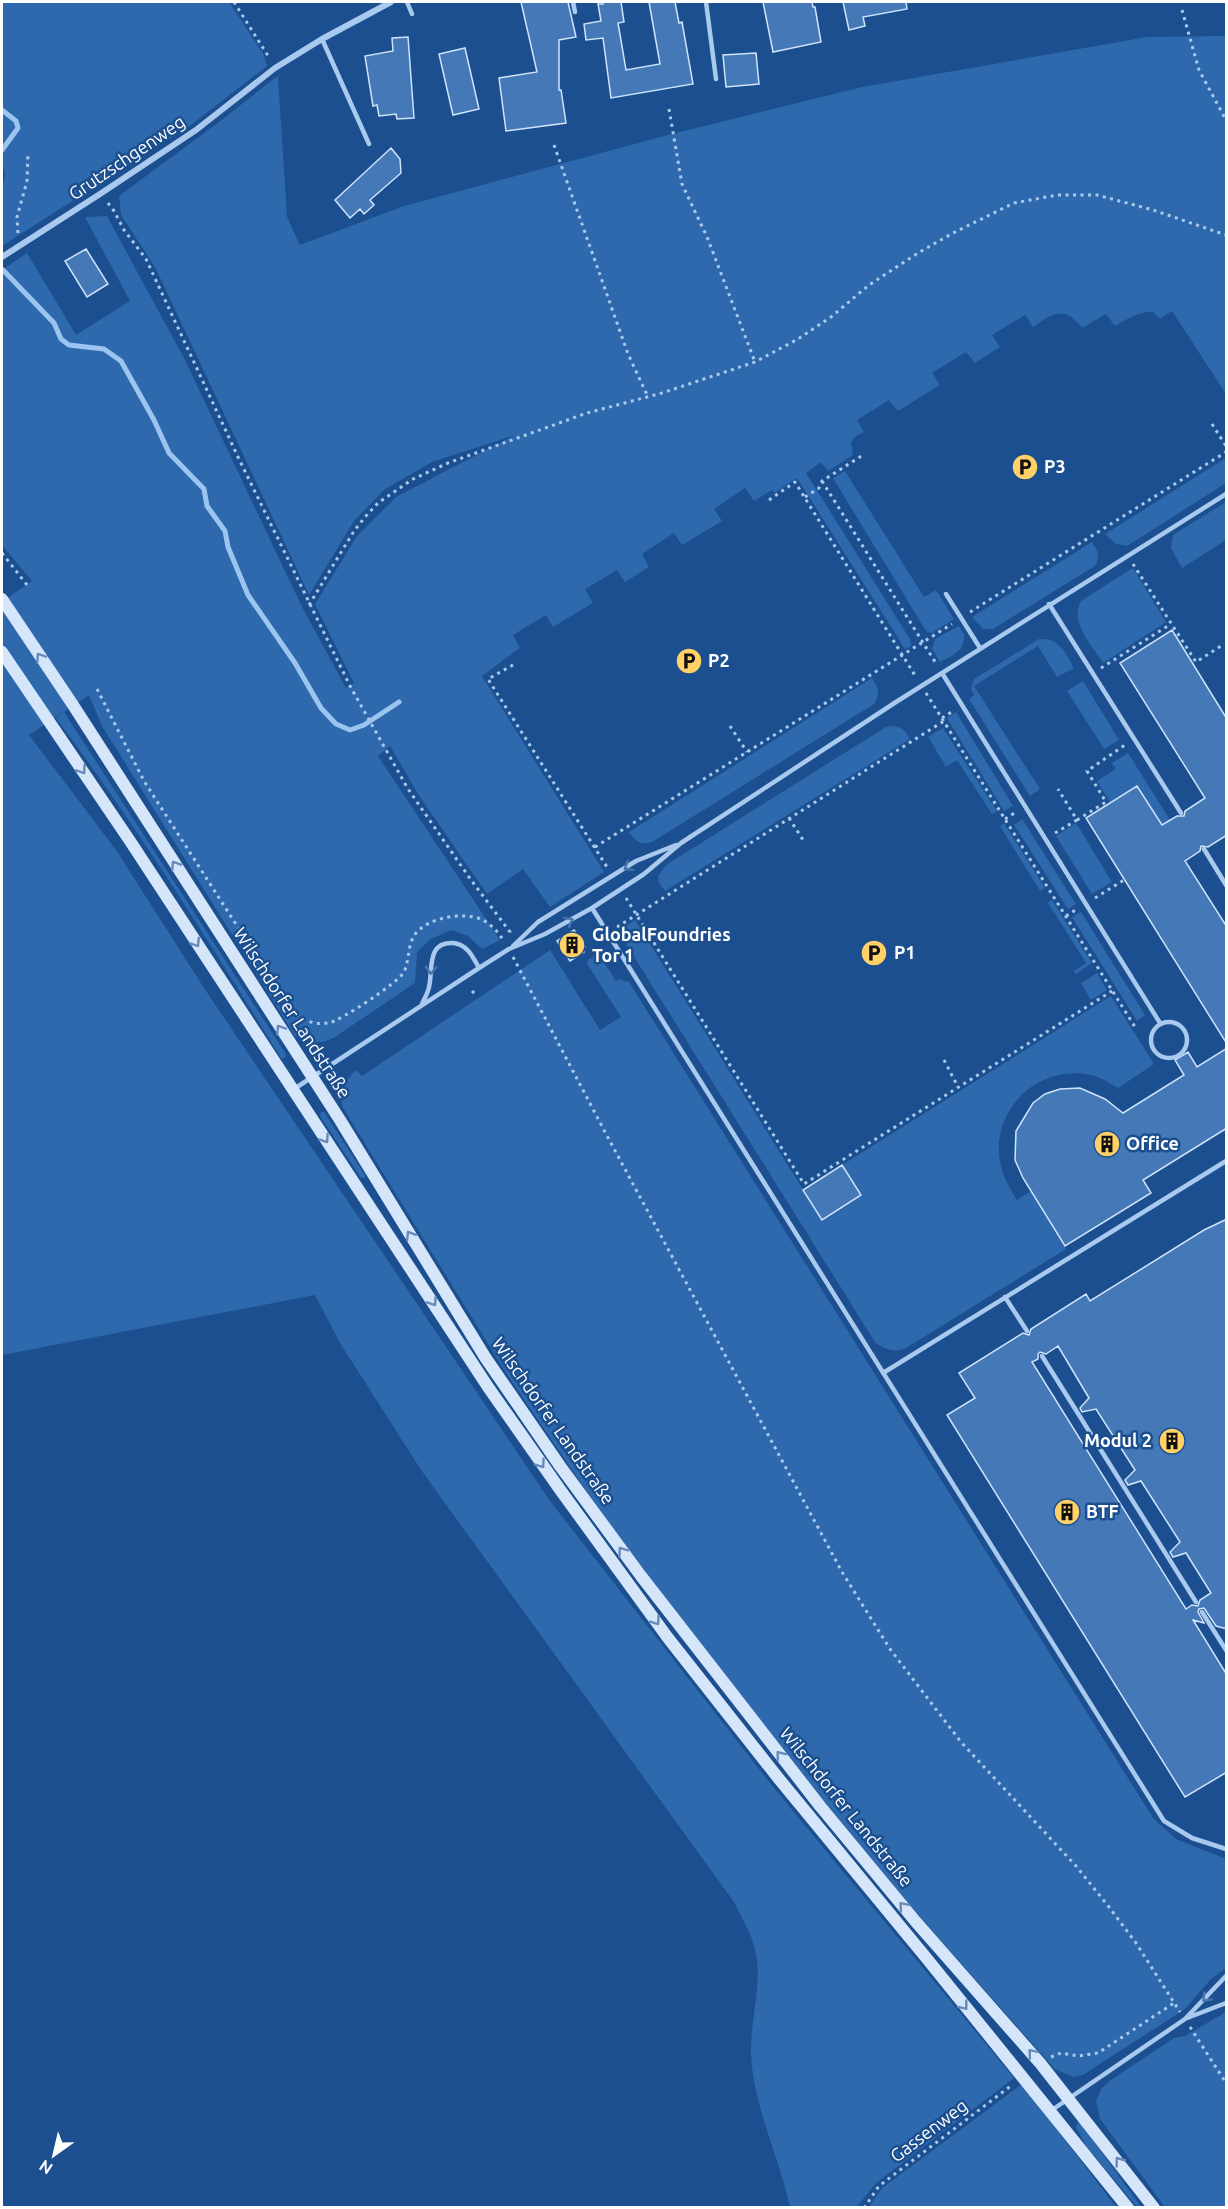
<svg xmlns="http://www.w3.org/2000/svg" width="1228" height="2209" viewBox="0 0 1228 2209" font-family="Ubuntu,sans-serif">
<style>
.green{fill:#2e69ad}
.lines{fill:none;stroke-linecap:round;stroke-linejoin:round}
.stream{stroke:#9cc4f0;stroke-width:5}
.building{fill:#4478b7;stroke:#cfe3fa;stroke-width:1.5;fill-rule:evenodd}
.path{stroke:#a9c9ee;stroke-width:3;stroke-dasharray:3 4.5;stroke-linecap:butt}
.lane{stroke:#a9c9ee;stroke-width:4.5}
.street{stroke:#a9c9ee;stroke-width:6}
.secondary{stroke:#d6e6fa;stroke-width:12}
.oneway{stroke:#668bba}
.oneway2{stroke:#4674ac}
.labels{text-anchor:middle;stroke-width:5;stroke-linejoin:round;paint-order:stroke}
.street-label{font-size:18px;fill:#fff;stroke:#1b4f8f}
.poi-label{font-size:18px;font-weight:bold;fill:#fff;stroke:#1b4f8f;text-anchor:start}
</style>
<rect width="100%" height="100%" fill="#1b4f8f"/>
<path class="green" d="M2,2H229L264,55L267,66L191,125L2,246V188L5,175L2,161Z
M1226,36V394L1172,311L1160,319L1153,312C1138,311 1128,319 1115,326L1106,314L1082,328C1065,305 1053,313 1033,327L1025,315L992,335L1000,347L975,363L966,352L932,373L940,385L898,411L889,400L857,420L864,432L856,436L851,443L853,455L828,471L821,462L806,473L910,639L911,646L905,649L797,478L774,493L772,490L754,501L745,488L714,509L722,521L682,545L674,533L642,554L649,567L625,582L617,570L585,589L593,603L553,627L546,615L513,635L520,648L482,676L604,872L550,907L523,869L487,894L420,797L390,746L378,756L500,940L482,949L468,936L451,930L431,939L417,952L415,983L335,1037C319,1045 310,1044 295,1036L102,726L89,695L29,735L116,850L204,988L550,1501L769,1782L1014,2078L875,2184L857,2207H790C779,2156 753,2106 751,2053C750,2018 765,1978 753,1943C749,1929 740,1915 734,1902L421,1470L340,1343L315,1295L2,1355V602L32,581L2,545V270L27,253L76,335L130,301L85,217L107,216L185,360L302,607L346,688L354,683L315,604L357,536L396,497L515,435L432,462L385,489L354,521L309,595L155,267L121,215L119,196L219,122L275,78L278,77L287,217L300,245L404,206L668,135L862,87L1147,37Z
M1226,458V483L1127,546L1116,544L1105,534Z
M845,471L924,597L936,590L954,619L932,633L926,631L833,478Z
M1226,502V540L1182,568L1171,548L1173,535Z
M1092,542L1098,552L1097,563L1093,567L993,629H983L972,617Z
M1133,568L1166,622L1103,663C1092,645 1069,622 1081,601Z
M959,626L964,634C965,651 953,655 940,662L932,649L935,639Z
M1039,639C1060,638 1065,652 1074,668L1057,677L1038,646L974,686L1040,789L1030,796L969,699L974,695L971,689L974,679Z
M872,678C879,688 880,693 874,704L652,842C641,846 635,841 629,832Z
M1083,681L1119,740L1104,749L1067,691Z
M64,712L286,1054L285,1058H281C210,943 137,827 56,718Z
M956,712L1013,806L1004,811L947,718Z
M892,726C902,727 905,730 910,739L665,891L659,883L658,876L666,865L886,727Z
M943,728L997,811L992,814L957,760L946,767L930,740L928,737Z
M1128,753L1170,820L1162,825L1137,786L1110,802L1097,781L1116,769L1112,763Z
M1022,819L1076,904L1068,909L1014,825Z
M1004,823L1045,888L1040,891L1000,826Z
M1076,823L1112,882L1092,894L1056,836Z
M1052,900L1092,963L1076,974L1074,971L1086,963L1048,903Z
M1081,912L1145,1015L1137,1021L1072,917Z
M635,920L822,1220L842,1165L1111,996L1154,1064L1118,1088C1108,1082 1097,1075 1085,1074C1038,1068 996,1106 999,1153C1000,1171 1008,1186 1017,1200L1031,1191L1066,1249L906,1348C895,1353 885,1350 875,1342L618,931Z
M550,950L600,1030L621,1017L586,962L598,953L616,981L619,979L629,982L1153,1818L1176,1839L1226,1859V1968L1211,1979L1185,2009L1083,2075L1073,2077L1055,2069L910,1906L783,1751L610,1526L506,1373L343,1108C339,1092 345,1081 356,1070L362,1076Z
M1097,973L1107,990L1091,1000L1081,983Z
M321,1112H324L365,1175V1178H361L320,1116Z
M1226,2012V2207H1165L1100,2119L1096,2101L1101,2089L1111,2080L1174,2038L1185,2036Z
M1022,2084L1116,2207L868,2208L882,2188Z
M1078,2122L1081,2123L1141,2207H1137L1086,2146L1076,2127Z"/>
<g class="lines">
<path class="stream" d="M2,110L16,121L18,128L2,150
M3,270L54,323L61,339L69,345L104,349L121,361L154,420L169,453L204,489L207,506L225,531L228,547L248,595L295,663L321,708L336,724L350,730L364,725L399,702"/>
</g>
<path class="building" d="M521,2H568L576,37L559,40V90H561L566,123L506,131L499,78L537,72Z
M603,2H621L624,22L618,23L626,70L660,64L649,2H675L679,23L682,22L693,84L611,98L603,38L586,40L584,24L601,21L598,4H603Z
M763,2H812L813,7H815L821,42L773,52Z
M843,2H906L907,9L863,17L865,26L849,30Z
M408,37L414,118L397,119L396,114L379,116L377,105L373,106L365,56L393,51L392,38Z
M465,48L479,109L453,115L439,54Z
M756,53L759,84L726,87L723,55Z
M391,148L400,159L401,173L370,200L374,205L364,214L360,209L350,218L335,200Z
M86,249L108,284L87,297L65,261Z
M1172,630L1227,719V835L1208,847L1201,846L1200,851L1185,861L1227,927V1044L1086,818L1137,786L1162,825L1177,816H1184L1185,811L1205,798L1120,663Z
M574,930L585,947L582,949L584,952L570,961L557,941Z
M1227,1048V1128L1143,1180L1151,1193L1065,1246L1023,1178L1015,1160L1016,1131L1033,1103L1045,1094L1060,1089L1080,1088L1105,1099L1123,1113L1184,1075L1175,1060L1188,1052L1197,1067Z
M842,1165L861,1195L822,1220L803,1190Z
M1227,1219V1629L1216,1626L1204,1608L1199,1609L1198,1612L1204,1623L1193,1620L1227,1675V1772L1185,1797L947,1415L975,1398L959,1373L1023,1333L1029,1335L1031,1329L1086,1294L1090,1301L1204,1230ZM1058,1346L1089,1398L1080,1408L1082,1412L1096,1409L1135,1470L1125,1480L1128,1485L1141,1481L1180,1542L1170,1552L1173,1557L1186,1553L1211,1593L1200,1600L1198,1606L1192,1605L1186,1609L1032,1362L1038,1359V1354L1040,1352L1046,1354Z"/>
<g class="lines">
<path class="path" d="M234,2L270,59
M1182,10L1199,70L1226,120
M669,109L682,184L707,237L755,362
M554,145L628,354L648,397
M108,203L114,211L124,230L146,259L238,457L350,686L408,789L471,880L510,932V936
M18,233L17,217L27,181L28,153
M1212,424L1226,446
M822,481L937,665
M805,497L819,488L822,481L863,455
M769,500L795,482L916,677
M2,553L27,585
M1133,564L1196,662L1221,646
M309,605L354,531L365,517L378,503L413,479L448,463L587,413L662,393L755,362L798,339L831,317L869,285L918,253L953,233L1014,203L1057,195H1097L1153,210L1226,235
M970,612L1226,452
M513,665L488,679L607,867
M1101,668L1171,624
M97,689L144,781L291,1010C302,1020 313,1025 328,1023C339,1022 399,982 404,972C410,959 407,944 416,933C430,917 462,912 481,919C491,924 498,932 504,941
M926,693L1135,1027
M942,718L953,711
M730,726L747,752
M789,818L805,843
M1005,819L1016,812
M1077,820L1106,802L1087,771L1125,745
M1055,833L1077,820L1058,789
M595,847L952,624
M626,898L804,1184L1112,991
M1095,898L1124,880
M1066,916L1077,909
M617,927L944,721
M513,957L605,1132L842,1572L890,1649L961,1742L1076,1866L1109,1907L1136,1943L1180,2012
M472,991L475,994
M944,1060L958,1087
M1190,2027L1226,2083
M1051,2057L1061,2053L1078,2056L1098,2053L1174,2003
M864,2208L879,2186L1012,2085"/>
<path class="lane" d="M407,2L412,14
M573,2L575,12
M706,2L716,79
M322,39L369,144
M946,594L980,648
M1049,604L1181,813
M942,673L1160,1023
M1204,849L1226,885
M592,908L1164,1821L1192,1838L1226,1849
M513,946L538,922L636,861L676,845
M422,1004C424,999 428,993 429,987C433,972 426,941 453,943C467,944 473,957 479,968
M1151 1040a18 18 0 1 1 36 0a18 18 0 1 1-36 0Z
M294,1089L479,968L509,949L545,934L592,908L644,874L681,843L896,702L1226,494
M1005,1297L1027,1331
M1042,1356L1196,1602
M883,1373L1226,1161
M1202,1612L1226,1650
M1187,2018L1226,2003
M1052,2110L1185,2019L1226,1976"/>
<path class="street" d="M2,257L100,194L196,130L275,68L322,39L391,2"/>
<path class="secondary" d="M2,599L73,705L340,1120L485,1357L560,1466L641,1576L820,1806L916,1922L1040,2063L1154,2208
M2,652L130,841L488,1387L561,1491L668,1638L779,1779L928,1960L1128,2208"/>
</g>
<defs><path id="oneway-chevron" d="M-2-3.5L2.5 0L-2 3.5" fill="none" stroke-width="1.6" stroke-linecap="round" stroke-linejoin="round" transform="scale(1.5)"/></defs>
<g class="oneway">
<use href="#oneway-chevron" transform="translate(40 657) rotate(-124)"/>
<use href="#oneway-chevron" transform="translate(82 770) rotate(56)"/>
<use href="#oneway-chevron" transform="translate(175 865) rotate(-123)"/>
<use href="#oneway-chevron" transform="translate(196 943) rotate(57)"/>
<use href="#oneway-chevron" transform="translate(280 1029) rotate(-123)"/>
<use href="#oneway-chevron" transform="translate(325 1139) rotate(56)"/>
<use href="#oneway-chevron" transform="translate(410 1235) rotate(-122)"/>
<use href="#oneway-chevron" transform="translate(433 1302) rotate(57)"/>
<use href="#oneway-chevron" transform="translate(541 1464) rotate(55)"/>
<use href="#oneway-chevron" transform="translate(622 1551) rotate(-126)"/>
<use href="#oneway-chevron" transform="translate(656 1621) rotate(54)"/>
<use href="#oneway-chevron" transform="translate(780 1755) rotate(-128)"/>
<use href="#oneway-chevron" transform="translate(903 1906) rotate(-130)"/>
<use href="#oneway-chevron" transform="translate(964 2006) rotate(52)"/>
<use href="#oneway-chevron" transform="translate(1032 2053) rotate(-130)"/>
<use href="#oneway-chevron" transform="translate(1119 2161) rotate(-127)"/>
</g>
<g class="oneway2">
<use href="#oneway-chevron" transform="translate(628 867) rotate(148)"/>
<use href="#oneway-chevron" transform="translate(569 921) rotate(-29)"/>
<use href="#oneway-chevron" transform="translate(431 970) rotate(93)"/>
<use href="#oneway-chevron" transform="translate(1206 1998) rotate(134)"/>
</g>
<defs>
<symbol id="parking-disc" viewBox="-11 -11 22 22"><circle r="9.5" fill="#ffd166" stroke="#1b4f8f"/><path d="M-3.5-5.5H1a3.5 3.5 0 0 1 0 7H-1V5.5H-3.5ZM-1-3.4V-.6H.8a1.4 1.4 0 0 0 0-2.8Z" fill="#111"/></symbol>
<symbol id="building-disc" viewBox="-11 -11 22 22"><circle r="9.5" fill="#ffd166" stroke="#1b4f8f"/><path d="M-4-6H4V6H1V3H-1V6H-4ZM-2.5-4.3h1.7v1.8h-1.7ZM.8-4.3h1.7v1.8H.8ZM-2.5-1h1.7V.8h-1.7ZM.8-1h1.7V.8H.8Z" fill="#111"/></symbol>
</defs>
<g fill-rule="evenodd">
<use href="#parking-disc" x="1010" y="452" width="30" height="30"/>
<use href="#parking-disc" x="674" y="646" width="30" height="30"/>
<use href="#building-disc" x="557" y="930" width="30" height="30"/>
<use href="#parking-disc" x="859" y="938" width="30" height="30"/>
<use href="#building-disc" x="1092" y="1129" width="30" height="30"/>
<use href="#building-disc" x="1157" y="1426" width="30" height="30"/>
<use href="#building-disc" x="1052" y="1497" width="30" height="30"/>
</g>
<g class="labels">
<g class="street-label">
<text transform="translate(127 158) rotate(-34)" y="6">Grutzschgenweg</text>
<text transform="translate(292 1013) rotate(57)" y="6">Wilschdorfer Landstraße</text>
<text transform="translate(553 1421) rotate(55)" y="6">Wilschdorfer Landstraße</text>
<text transform="translate(846 1807) rotate(51)" y="6">Wilschdorfer Landstraße</text>
<text transform="translate(929 2131) rotate(-37)" y="6">Gassenweg</text>
</g>
<g class="poi-label">
<text x="1044" y="473">P3</text>
<text x="708" y="667">P2</text>
<text x="592" y="941">GlobalFoundries<tspan x="592" dy="21">Tor 1</tspan></text>
<text x="894" y="959">P1</text>
<text x="1126" y="1150">Office</text>
<text x="1152" y="1447" text-anchor="end">Modul 2</text>
<text x="1086" y="1518">BTF</text>
</g>
</g>
<rect width="1228" height="2209" fill="none" stroke="#ffffff" stroke-width="6"/>
<g transform="translate(54 2155) rotate(214)" stroke="#1b4f8f" stroke-width="4.5" paint-order="stroke">
<path d="M0-4.5L10 22L0 15L-10 22Z" fill="#ffffff"/>
<text y="-9" font-size="16" font-weight="bold" text-anchor="middle" fill="#ffffff">N</text>
</g>
</svg>
